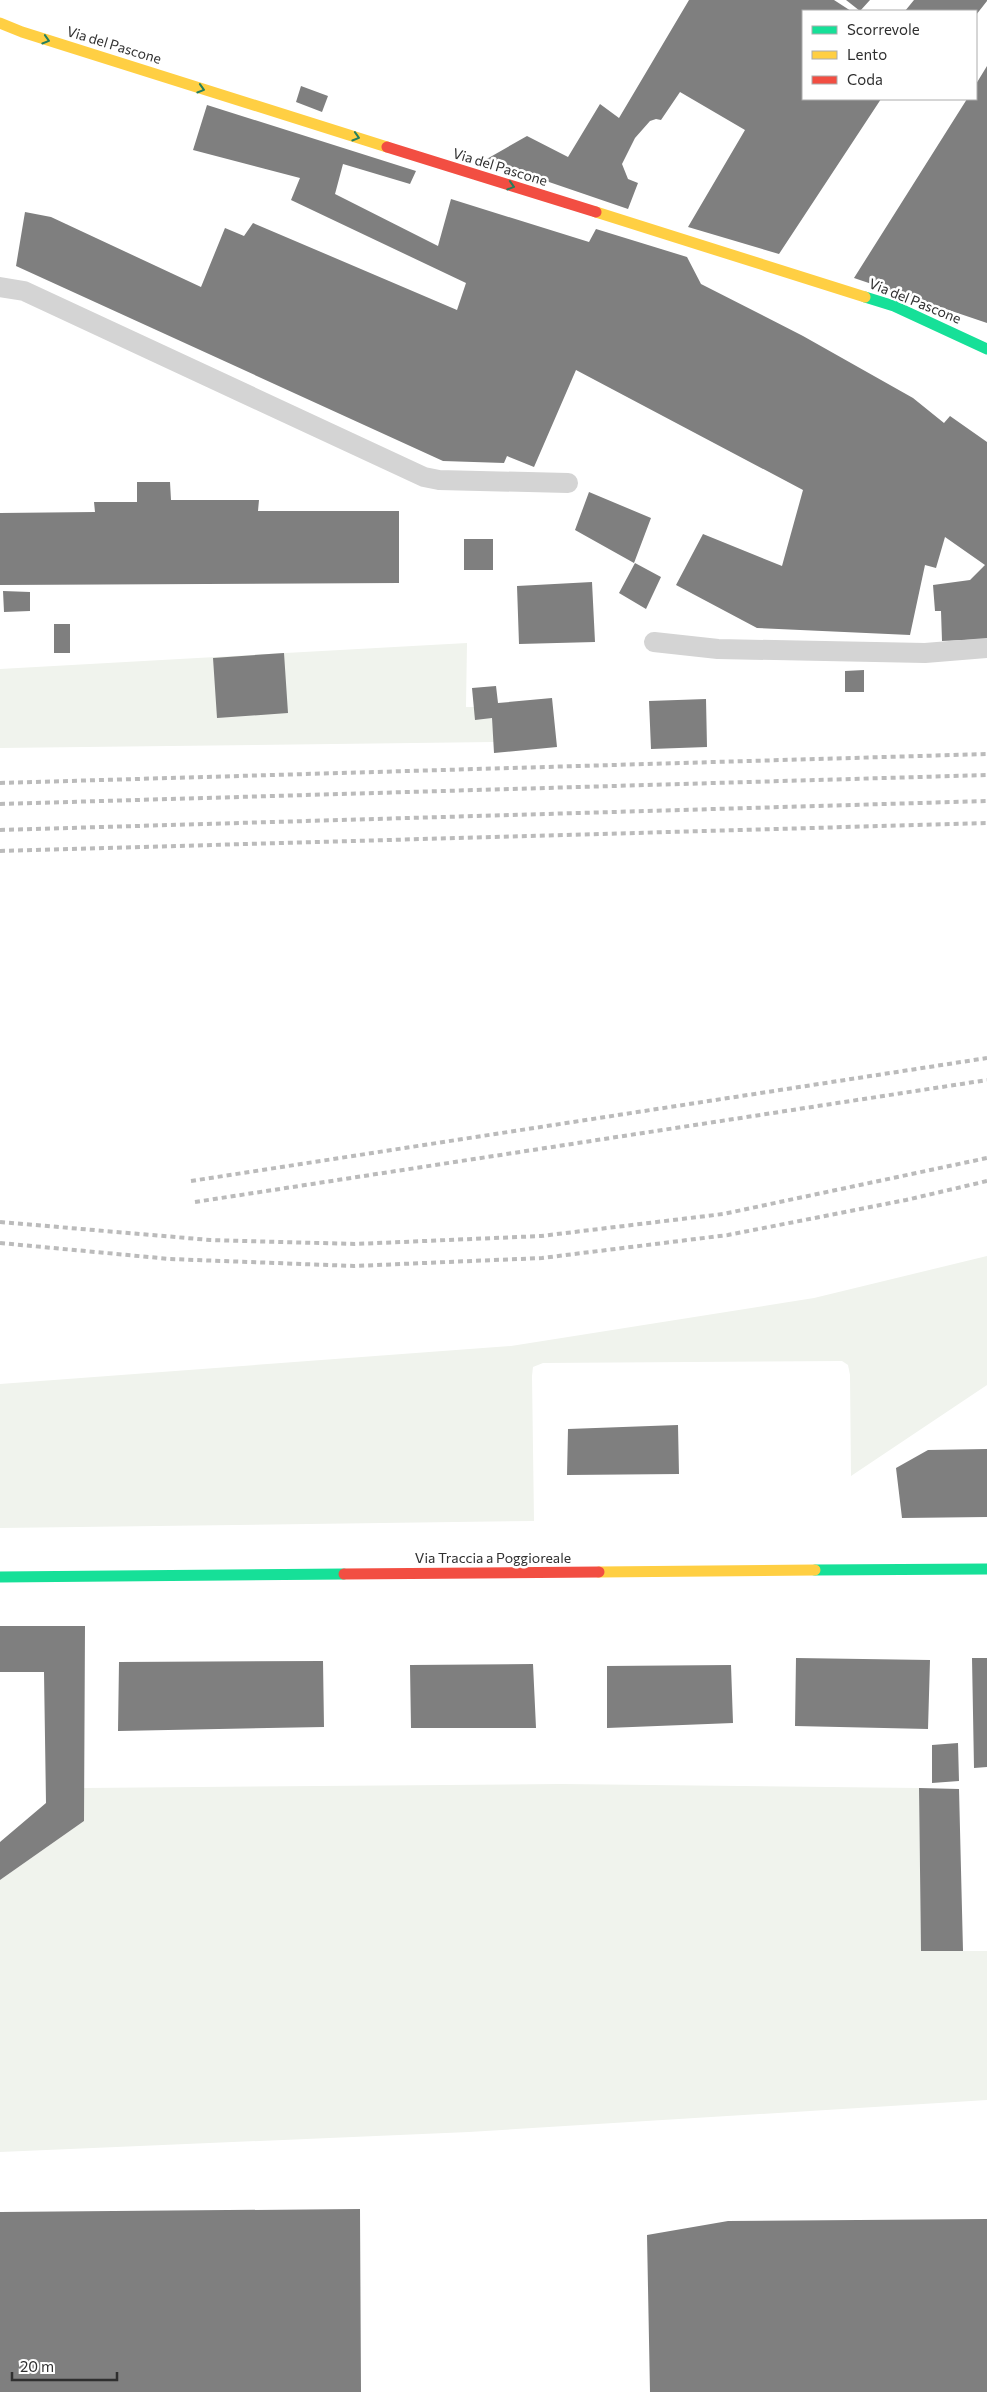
<svg xmlns="http://www.w3.org/2000/svg" width="987" height="2392" viewBox="0 0 987 2392" font-family="Commissioner,sans-serif">
<style>
.green{fill:#f0f3ed}
.building{fill:#7f7f7f}
.lines{fill:none;stroke-linecap:round;stroke-linejoin:round}
.lane{stroke:#d4d4d4;stroke-width:20}
.fast{stroke:#16e098;stroke-width:11}
.slow{stroke:#ffcf43;stroke-width:11}
.jam{stroke:#f24e42;stroke-width:11}
.rail{stroke:#bbb;stroke-width:4;stroke-dasharray:5 4;stroke-linecap:butt}
.oneway{stroke:#247f5e}
.labels{text-anchor:middle;stroke-width:5;stroke-linejoin:round;paint-order:stroke}
.street-label{font-size:14px;fill:#2f2f2f;stroke:#fff}
</style>
<rect width="100%" height="100%" fill="#fff"/>
<path class="green" d="M467,643L466,707H491L494,742L0,748V669Z
M987,1256V1385L851,1476L850,1375L848,1365L842,1361L543,1363L533,1367L532,1376L534,1521L0,1528V1384L511,1346L814,1298Z
M561,1784L919,1788L921,1951H987V2100L469,2132L0,2152V1880L84,1821V1788Z"/>
<path class="building" d="M689,0H834L851,11H803V99H881L779,254L688,227L745,130L680,92L661,120L656,119L650,121L635,138L622,164L628,179L638,183L628,209L485,160L527,136L568,157L600,104L619,118Z
M846,0H870L860,11Z
M914,0H987V1L976,15V11H905Z
M987,66V323L854,278L967,99H976V84Z
M301,86L328,96L322,112L296,102Z
M207,105L416,171L410,184L343,164L335,194L438,246L451,199L589,242L596,229L687,257L701,284L803,336L913,398L944,423L950,416L987,442V639L942,641L941,611H935L933,585L970,580L985,565L945,537L936,568L925,565L910,635L757,628L676,585L703,534L782,566L803,490L576,370L534,467L507,456L504,463L443,461L16,266L25,212L51,217L201,287L225,228L244,236L253,223L457,310L466,283L291,200L300,178L193,150Z
M137,482H170L171,500H259L258,511H399V583L0,585V513L95,512L94,502H137Z
M589,492L651,518L634,563L575,530Z
M464,539H493V570H464Z
M635,563L661,577L646,609L619,593Z
M592,582L595,642L519,644L517,586Z
M3,591L30,592V611L4,612Z
M54,624H70V653H54Z
M284,653L288,713L217,718L213,658Z
M864,670V692H845V671Z
M496,686L498,703L552,698L557,747L494,753L492,718L475,720L472,688Z
M706,699L707,747L651,749L649,701Z
M678,1425L679,1474L567,1475L568,1429Z
M987,1449V1517L902,1518L896,1468L928,1450Z
M0,1626H85L84,1821L0,1880V1842L46,1803L44,1672H0Z
M796,1658L930,1660L928,1729L795,1726Z
M972,1658H987V1767L974,1768Z
M323,1661L324,1727L118,1731L119,1662Z
M533,1664L536,1728H411L410,1665Z
M731,1665L733,1723L607,1728V1666Z
M958,1743L959,1781L932,1783V1745Z
M919,1788L959,1789L963,1951H921Z
M360,2209L361,2392H0V2212Z
M987,2219V2392H650L647,2235L728,2221Z"/>
<g class="lines">
<path class="lane" d="M0,287L24,291L424,477L439,480L568,483
M654,642L718,649L925,653L987,648"/>
<path class="fast" d="M865,297L894,306L987,349
M815,1570L987,1569
M0,1577L344,1574"/>
<path class="slow" d="M0,23L22,32L387,147
M596,212L865,297
M599,1572L815,1570"/>
<path class="jam" d="M387,147L596,212
M344,1574L599,1572"/>
<path class="rail" d="M0,783L987,754
M0,804L987,775
M0,830L987,801
M0,851L987,823
M191,1181L987,1058
M195,1202L987,1080
M0,1222L210,1240L355,1244L541,1236L723,1214L987,1158
M0,1243L170,1259L354,1266L542,1258L728,1235L906,1200L987,1181"/>
</g>
<defs><path id="oneway-chevron" d="M-2-3.5L2.5 0L-2 3.5" fill="none" stroke-width="1.6" stroke-linecap="round" stroke-linejoin="round" transform="scale(1.25)"/></defs>
<g class="oneway">
<use href="#oneway-chevron" transform="translate(46 40) rotate(17)"/>
<use href="#oneway-chevron" transform="translate(201 89) rotate(17)"/>
<use href="#oneway-chevron" transform="translate(356 137) rotate(17)"/>
<use href="#oneway-chevron" transform="translate(511 186) rotate(17)"/>
</g>
<g class="labels">
<g class="street-label">
<text transform="translate(114 45) rotate(17)" y="5">Via del Pascone</text>
<text transform="translate(500 167) rotate(17)" y="5">Via del Pascone</text>
<text transform="translate(915 301) rotate(22)" y="5">Via del Pascone</text>
<text x="493" y="1563">Via Traccia a Poggioreale</text>
</g>
</g>
<rect x="802" y="10" width="175" height="90" fill="#ffffff" stroke="#acacac"/>
<rect x="812" y="26" width="25" height="8" fill="#16e098" stroke="#acacac"/>
<text x="847" y="35" font-size="15" fill="#2f2f2f">Scorrevole</text>
<rect x="812" y="51" width="25" height="8" fill="#ffcf43" stroke="#acacac"/>
<text x="847" y="60" font-size="15" fill="#2f2f2f">Lento</text>
<rect x="812" y="76" width="25" height="8" fill="#f24e42" stroke="#acacac"/>
<text x="847" y="85" font-size="15" fill="#2f2f2f">Coda</text>
<path d="M12 2372v8h105v-8" fill="none" stroke="#2f2f2f" stroke-width="2.5"/>
<text x="20" y="2372" font-size="15" fill="#2f2f2f" stroke="#ffffff" stroke-width="4" paint-order="stroke">20 m</text>
</svg>
